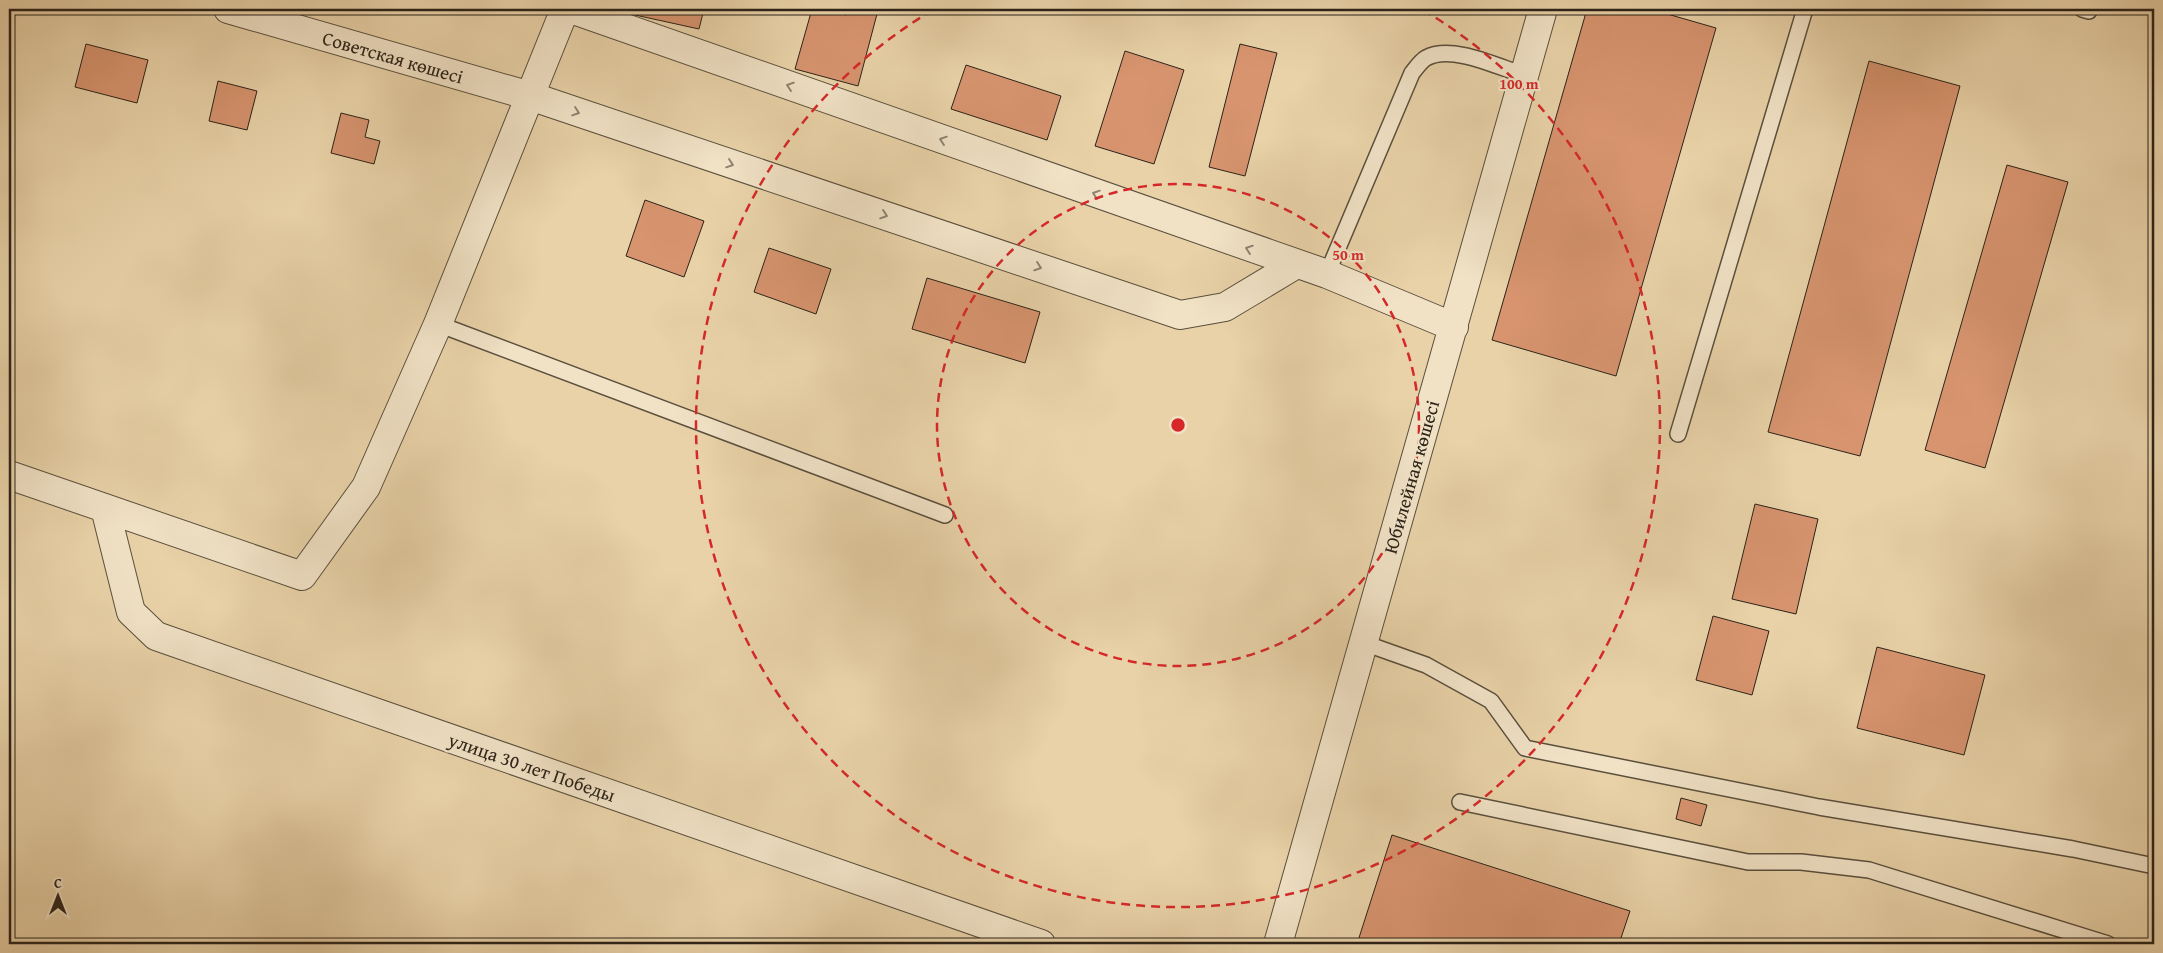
<svg xmlns="http://www.w3.org/2000/svg" width="2163" height="953" viewBox="0 0 2163 953" font-family="'Gentium Book Plus',serif">
<style>
.building{fill:#d7946f;stroke:#2b2319}
.lines{fill:none;stroke-linecap:round;stroke-linejoin:round}
.service-casing{stroke:#5a4f3d;stroke-width:18}
.minor-casing{stroke:#5a4f3d;stroke-width:30}
.service{stroke:#f1e2c6;stroke-width:15}
.minor{stroke:#f1e2c6;stroke-width:28}
.oneway{stroke:#8e8270}
.ring{fill:none;stroke:#d62828;stroke-width:2.5;stroke-dasharray:9 6}
.labels{text-anchor:middle;stroke-width:4.5;stroke-linejoin:round;paint-order:stroke}
.street-label{font-size:19px;fill:#2b2319;stroke:#f1e2c6}
.centre{fill:#d62828;stroke:#f1e2c6;stroke-width:2.5}
.ring-label{font-size:15px;text-anchor:middle;font-weight:bold;fill:#d62828;stroke:#f1e2c6;stroke-width:4.5;stroke-linejoin:round;paint-order:stroke}
</style>
<rect width="100%" height="100%" fill="#e9d2a8"/>
<filter id="stains"><feTurbulence type="fractalNoise" baseFrequency=".004" numOctaves="4"/><feColorMatrix values="0 0 0 0 .2 0 0 0 0 .09 0 0 0 0 .02 0 0 0 .5 -.17"/></filter>
<radialGradient id="worn" r=".72"><stop offset=".6" stop-color="#630" stop-opacity="0"/><stop offset="1" stop-color="#630" stop-opacity=".3"/></radialGradient>
<path class="building" d="M627,9H704L699,29L626,13Z
M812,9H825L846,15L848,9H857L877,14L858,86L795,69Z
M1587,9H1650L1716,28L1616,376L1492,340Z
M86,44L148,60L137,103L75,87Z
M1240,44L1277,53L1245,176L1209,167Z
M1125,51L1184,70L1154,164L1095,146Z
M1869,61L1960,86L1860,456L1768,432Z
M966,65L1061,96L1047,140L951,109Z
M218,81L257,91L247,130L209,121Z
M341,113L369,120L365,137L380,141L374,164L331,153Z
M2007,165L2068,182L1985,468L1925,450Z
M645,200L704,221L684,277L626,256Z
M769,248L831,269L816,314L754,292Z
M927,278L1040,312L1025,363L912,329Z
M1755,504L1818,519L1796,614L1732,599Z
M1713,616L1769,631L1752,695L1696,680Z
M1877,647L1985,675L1964,755L1857,728Z
M1681,798L1707,805L1701,826L1676,819Z
M1392,835L1630,911L1619,944H1357Z"/>
<g class="lines">
<defs>
<path id="service" d="M2082,9L2089,11L2090,9
M1327,274L1412,73C1416,68 1421,61 1426,58C1452,44 1498,67 1524,75
M438,324L945,515
M1678,434L1805,9
M1364,643L1426,665L1491,701L1525,748L1819,807L2073,849L2154,866
M1460,802L1748,862H1801L1869,870L2108,944"/>
<path id="minor" d="M228,9L530,96L1180,315L1225,307L1295,265
M571,9L1327,274L1454,327
M9,475L302,576L366,487L438,324L565,9
M105,508L131,612L156,636L1041,944
M1278,944L1543,9"/>
</defs>
<use href="#service" class="service-casing"/>
<use href="#minor" class="minor-casing"/>
<use href="#service" class="service"/>
<use href="#minor" class="minor"/>
</g>
<defs><path id="oneway-chevron" d="M-2-3.5L2.5 0L-2 3.5" fill="none" stroke-width="1.6" stroke-linecap="round" stroke-linejoin="round" transform="scale(1.25)"/></defs>
<g class="oneway">
<use href="#oneway-chevron" transform="translate(790 86) rotate(-161)"/>
<use href="#oneway-chevron" transform="translate(576 112) rotate(19)"/>
<use href="#oneway-chevron" transform="translate(943 140) rotate(-161)"/>
<use href="#oneway-chevron" transform="translate(730 164) rotate(19)"/>
<use href="#oneway-chevron" transform="translate(1096 194) rotate(-161)"/>
<use href="#oneway-chevron" transform="translate(884 215) rotate(19)"/>
<use href="#oneway-chevron" transform="translate(1249 249) rotate(-161)"/>
<use href="#oneway-chevron" transform="translate(1038 267) rotate(19)"/>
</g>
<g class="ring">
<circle cx="1178" cy="425" r="241"/>
<path d="M1423 10A482 482 0 1 1 933 10"/>
</g>
<g class="labels">
<g class="street-label">
<text transform="translate(393 57) rotate(16)" y="7">Советская көшесі</text>
<text transform="translate(1411 477) rotate(-74)" y="7">Юбилейная көшесі</text>
<text transform="translate(532 767) rotate(19)" y="7">улица 30 лет Победы</text>
</g>
</g>
<circle cx="1178" cy="425" r="8" class="centre"/>
<g class="ring-label">
<text x="1519" y="89">100 m</text>
<text x="1348" y="260">50 m</text>
</g>
<rect width="2163" height="953" fill="none" stroke="#e9d2a8" stroke-width="30"/>
<rect x="10" y="10" width="2143" height="933" fill="none" stroke="#2b2319" stroke-width="2.5"/>
<rect x="15" y="15" width="2133" height="923" fill="none" stroke="#2b2319"/>
<g transform="translate(58 896)" stroke="#f1e2c6" stroke-width="4" paint-order="stroke">
<path d="M0-4L9 19L0 12L-9 19Z" fill="#2b2319"/>
<text y="-8" font-size="14" font-weight="bold" text-anchor="middle" fill="#2b2319">С</text>
</g>
<rect width="100%" height="100%" filter="url(#stains)"/>
<rect width="100%" height="100%" fill="url(#worn)"/>
</svg>
